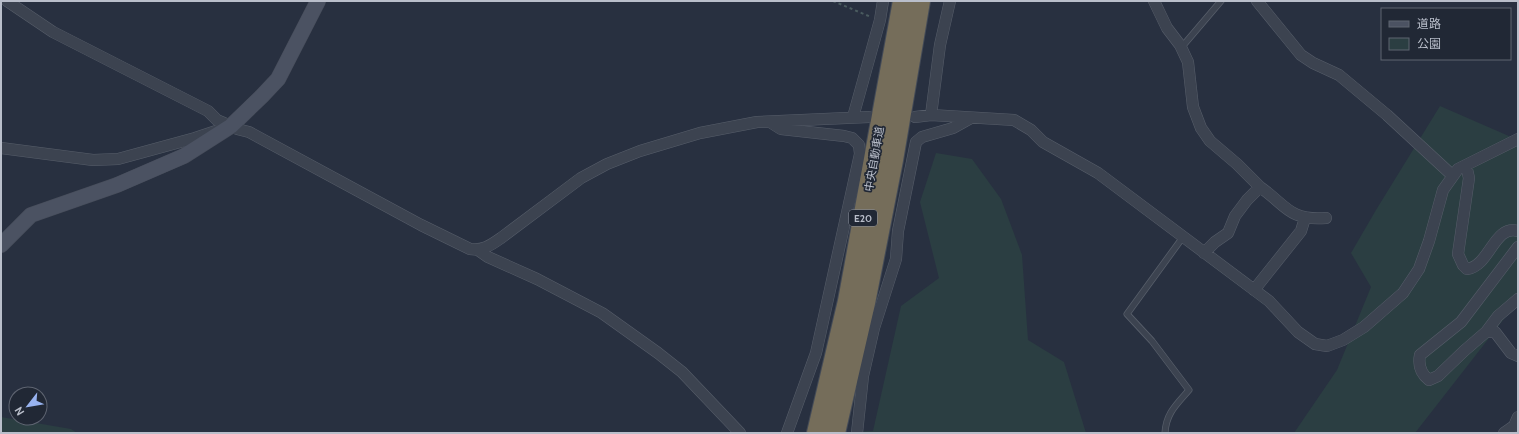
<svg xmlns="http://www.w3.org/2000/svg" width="1519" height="434" viewBox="0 0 1519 434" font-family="Cabin,'Noto Sans JP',sans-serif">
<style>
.green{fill:#2b3e42}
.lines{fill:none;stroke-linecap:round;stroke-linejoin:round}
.lane-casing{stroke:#575e6a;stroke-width:7}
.street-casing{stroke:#575e6a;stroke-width:12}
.secondary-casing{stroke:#464c59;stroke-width:16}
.highway-casing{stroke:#444b57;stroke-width:22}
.path{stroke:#4a5b5f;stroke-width:2;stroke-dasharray:3 3;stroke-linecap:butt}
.lane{stroke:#3c4350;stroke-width:5.5}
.street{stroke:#3c4350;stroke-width:11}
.secondary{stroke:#4b5262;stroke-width:15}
.highway{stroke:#756d5a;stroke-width:20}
.labels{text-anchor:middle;stroke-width:3.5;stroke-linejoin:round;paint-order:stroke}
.shield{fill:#212835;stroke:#8b919d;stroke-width:1}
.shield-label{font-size:10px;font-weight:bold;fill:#b9beca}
.street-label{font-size:11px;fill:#b9beca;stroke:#212835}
</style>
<rect width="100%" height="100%" fill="#283040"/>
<path class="green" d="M1440,106L1518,140V301L1415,433H1294L1337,370L1371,287L1351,253L1376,210Z
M936,153L972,159L1001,199L1022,255L1028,340L1064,362L1086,433H829L873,431L901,306L939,278L920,202Z
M1,417L71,429L77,433H1Z"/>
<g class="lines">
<defs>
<path id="lane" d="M1181,48L1221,1
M1165,433C1166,413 1177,404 1189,390L1152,341L1127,314L1183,237"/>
<path id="street" d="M7,1L53,32L208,111L217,120L231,126
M1154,1L1167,28L1180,45L1188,62L1193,107L1201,128L1210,141L1237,164L1260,187L1247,200L1235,216L1228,233L1215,242L1204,253
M1257,1L1301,55L1313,63L1339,75L1387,115L1453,176
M931,115L940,45L950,1
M853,117L880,20L883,1
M915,117L931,115L1014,120L1031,130L1043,142L1098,173L1269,301L1298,332L1315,344L1327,346L1343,340L1364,327L1403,293L1419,269L1429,241L1443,190L1458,169L1518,139
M770,122L781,129L844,136L852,138L859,145L860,154L816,353L787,433
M1,148L93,160L118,159L195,138L231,126L237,129L249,132L421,225L470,249C483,251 491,245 501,238L581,178L607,164L640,151L700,133L757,122L869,117
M1466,165L1469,178L1458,254L1463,265L1467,269C1490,266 1494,224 1518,231
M1260,187C1286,205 1289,221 1326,218
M1518,247L1461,322L1420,355C1418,365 1420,373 1429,380L1438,376L1464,351L1486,332H1495L1511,353L1518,356
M478,250L488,257L537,279L602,313L658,353L682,372L740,433
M1254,290L1301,231L1305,218
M1486,332L1498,316L1518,299
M857,433L863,376L874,328L896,259L898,231L916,142L922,137L953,128L971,118
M1504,433L1514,426L1518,417"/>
<path id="secondary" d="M1,245L31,215L117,185L184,156L231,126L262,96L278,79L318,1"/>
<path id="highway" d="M817,433L848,301L903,1
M835,433L865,303L893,160L920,1"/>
</defs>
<use href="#lane" class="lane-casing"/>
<use href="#street" class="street-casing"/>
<use href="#secondary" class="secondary-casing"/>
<use href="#highway" class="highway-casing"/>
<path class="path" d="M833,1L871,17"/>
<use href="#lane" class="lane"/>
<use href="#street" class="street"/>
<use href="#secondary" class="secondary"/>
<use href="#highway" class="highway"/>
</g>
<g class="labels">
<rect class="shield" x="849" y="210" width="28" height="16" rx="3"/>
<g class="shield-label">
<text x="863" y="222">E20</text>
</g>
<g class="street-label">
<text transform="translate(874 159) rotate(-80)" y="4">中央自動車道</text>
</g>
</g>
<rect width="1519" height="434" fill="none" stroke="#b9beca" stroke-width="4"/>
<rect x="1381" y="8" width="130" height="52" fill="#212835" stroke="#5e6471"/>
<rect x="1389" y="21" width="20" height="6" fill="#4b5262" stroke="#5e6471"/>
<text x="1417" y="28" font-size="12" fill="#b9beca">道路</text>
<rect x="1389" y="38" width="20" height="12" fill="#2b3e42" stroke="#5e6471"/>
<text x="1417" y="48" font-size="12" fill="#b9beca">公園</text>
<g transform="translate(28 406) rotate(239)"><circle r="19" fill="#212835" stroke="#5e6471"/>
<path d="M0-3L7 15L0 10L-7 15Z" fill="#98b3f0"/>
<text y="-6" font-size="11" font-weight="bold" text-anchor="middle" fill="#b9beca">N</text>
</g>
</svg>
